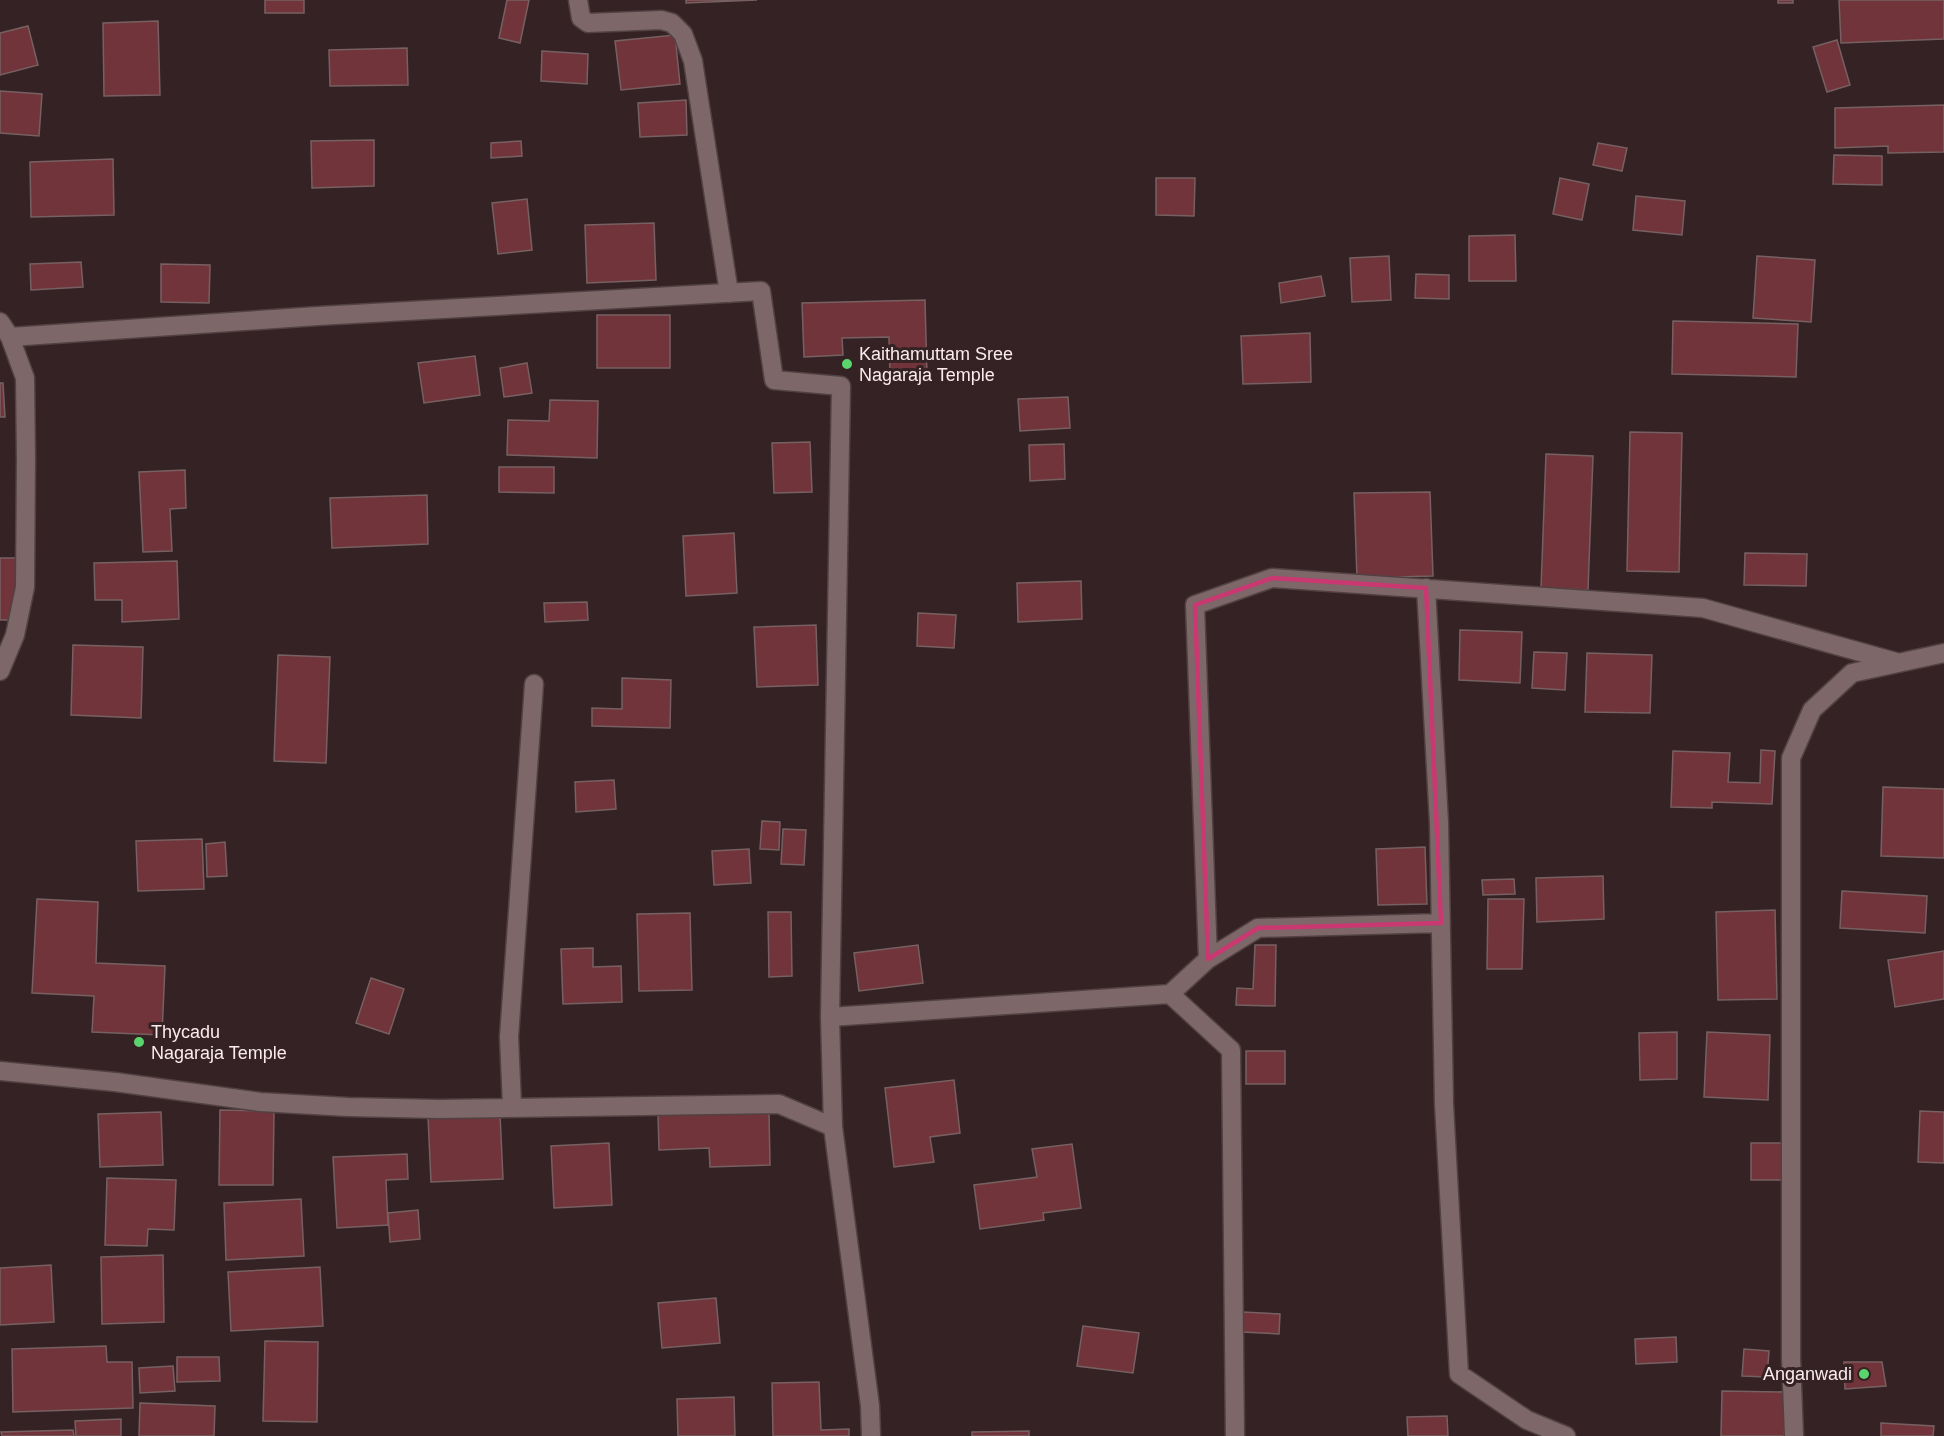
<svg xmlns="http://www.w3.org/2000/svg" width="1944" height="1436" viewBox="0 0 1944 1436" font-family="Helvetica,sans-serif">
<style>
.building{fill:#71343a;stroke:#776061;stroke-width:1.5}
.lines{fill:none;stroke-linecap:round;stroke-linejoin:round}
.minor-casing{stroke:#514143;stroke-width:21}
.minor{stroke:#7d6768;stroke-width:18}
.marked{fill:none;stroke:#ca3871;stroke-width:4.5;stroke-linejoin:round}
.poi-dot{fill:#5ad56e;stroke:#352224;stroke-width:2}
.labels{text-anchor:middle;stroke-width:6;stroke-linejoin:round;paint-order:stroke}
.poi-label{font-size:18px;fill:#faeced;stroke:#352224;text-anchor:start}
</style>
<rect width="100%" height="100%" fill="#352224"/>
<path class="building" d="M265,0H304V13H265Z
M507,0H529L520,43L499,38Z
M686,0H757L686,3Z
M1778,0H1793V3H1778Z
M1839,0H1944V39L1841,43Z
M158,21L160,95L104,96L103,23Z
M28,26L38,65L0,75V33Z
M675,35L680,84L621,90L615,41Z
M1837,40L1850,85L1827,92L1813,47Z
M407,48L408,85L330,86L329,50Z
M542,51L588,54L587,84L541,81Z
M0,91L42,94L39,136L0,133Z
M686,100L687,135L640,137L638,103Z
M1944,105V152L1888,153V146L1835,148V108Z
M374,140V186L312,188L311,141Z
M521,141L522,156L491,158V143Z
M1598,143L1627,148L1622,171L1593,165Z
M1834,155L1882,156V185L1833,184Z
M113,159L114,215L31,217L30,162Z
M1156,178H1195L1194,216L1156,215Z
M1560,178L1589,184L1582,220L1553,214Z
M1636,196L1685,201L1682,235L1633,230Z
M527,199L532,250L498,254L492,203Z
M654,223L656,280L587,283L585,225Z
M1515,235L1516,281H1469V236Z
M1389,256L1391,300L1352,302L1350,258Z
M1757,256L1815,260L1811,322L1753,318Z
M81,262L83,287L31,290L30,264Z
M161,264L210,265L209,303L161,302Z
M1416,274L1449,275V299L1415,298Z
M1321,276L1325,296L1281,303L1279,283Z
M925,300L927,376L890,377L889,337L842,338L843,355L804,357L802,303Z
M597,315H670V368H597Z
M1673,321L1798,324L1796,377L1672,374Z
M1310,333L1311,382L1243,384L1241,336Z
M475,356L480,395L424,403L418,363Z
M527,363L532,393L504,397L500,368Z
M0,383H3L5,417H0Z
M1068,397L1070,428L1020,431L1018,399Z
M550,400L598,401L597,458L507,455L508,420L549,421Z
M1630,432L1682,433L1679,572L1627,571Z
M810,442L812,492L774,493L772,443Z
M1064,444L1065,479L1030,481L1029,445Z
M1546,454L1593,456L1588,590L1541,588Z
M499,467H554V493L499,492Z
M185,470L186,508L170,509L172,551L143,552L139,472Z
M1430,492L1433,576L1357,578L1354,493Z
M427,495L428,544L332,548L330,498Z
M734,533L737,593L686,596L683,536Z
M1745,553L1807,554L1806,586L1744,585Z
M0,558H17L15,620H0Z
M177,561L179,619L122,622V600H95L94,563Z
M1081,581L1082,619L1018,622L1017,583Z
M587,602L588,620L545,622L544,603Z
M918,613L956,615L954,648L917,646Z
M816,625L818,685L757,687L754,627Z
M1460,630L1522,632L1520,683L1459,680Z
M73,645L143,647L141,718L71,715Z
M1534,652L1567,653L1565,690L1532,688Z
M1587,653L1652,655L1650,713L1585,712Z
M278,655L330,657L326,763L274,761Z
M622,678L671,680L670,728L592,726V708L622,709Z
M1761,750L1775,751L1772,804L1712,802V808L1671,807L1673,751L1730,753L1728,782L1760,783Z
M614,780L616,809L576,812L575,782Z
M1883,787L1944,789V858L1881,856Z
M762,821L780,822L779,850L760,849Z
M783,829L806,830L804,865L781,864Z
M202,839L204,889L138,891L136,841Z
M225,842L227,876L207,877L206,844Z
M1425,847L1427,904L1378,905L1376,849Z
M749,849L751,883L714,885L712,851Z
M1603,876L1604,919L1537,922L1536,878Z
M1514,879L1515,894L1483,895L1482,880Z
M1842,891L1927,896L1925,933L1840,928Z
M37,899L98,902L96,963L165,966L162,1035L92,1032L94,996L32,993Z
M1488,899H1524L1522,969H1487Z
M1775,910L1777,999L1718,1000L1716,912Z
M768,912H791L792,976L769,977Z
M690,913L692,990L639,991L637,914Z
M918,945L923,983L859,991L854,953Z
M1255,945H1276L1275,1006L1236,1005L1237,988L1253,989Z
M593,948V967L621,966L622,1002L563,1004L561,949Z
M1944,951V999L1895,1007L1888,960Z
M371,978L404,989L389,1034L356,1023Z
M1677,1032V1079L1640,1080L1639,1033Z
M1707,1032L1770,1035L1768,1100L1704,1097Z
M1246,1051H1285V1084H1246Z
M954,1080L960,1133L930,1137L934,1162L894,1167L885,1088Z
M220,1110L274,1111L273,1185H219Z
M769,1111L770,1165L710,1167L709,1148L659,1150L658,1114Z
M1920,1111L1944,1112V1163L1918,1162Z
M161,1112L163,1165L100,1167L98,1114Z
M500,1114L503,1179L431,1182L428,1117Z
M609,1143L612,1205L554,1208L551,1146Z
M1751,1143H1784V1180H1751Z
M1072,1144L1081,1208L1043,1213L1044,1220L980,1229L974,1185L1037,1177L1032,1149Z
M407,1154L408,1179L386,1180L388,1225L337,1228L333,1157Z
M107,1178L176,1180L174,1230L148,1229L147,1246L105,1245Z
M301,1199L304,1256L226,1260L224,1203Z
M418,1210L420,1239L390,1242L388,1213Z
M163,1255L164,1322L102,1324L101,1257Z
M51,1265L54,1322L0,1325V1268Z
M320,1267L323,1326L231,1331L228,1272Z
M716,1298L720,1343L662,1348L658,1303Z
M1243,1312L1280,1314L1279,1334L1242,1332Z
M1083,1326L1139,1333L1133,1373L1077,1366Z
M1676,1337L1677,1362L1636,1364L1635,1339Z
M265,1341L318,1342L317,1422L263,1421Z
M106,1346L107,1362H132L133,1408L13,1412L12,1349Z
M1744,1349L1769,1351L1767,1377L1742,1376Z
M177,1357H219L220,1381L177,1382Z
M1844,1362H1882L1886,1386L1845,1389Z
M173,1366L175,1391L140,1393L139,1368Z
M819,1382L821,1430L849,1429V1436H773L772,1383Z
M1722,1391L1786,1392L1784,1436H1721Z
M734,1397L735,1436H678L677,1399Z
M140,1403L215,1406L214,1436H139Z
M1447,1416L1448,1436H1408L1407,1417Z
M121,1419V1436H76L75,1421Z
M1881,1423L1934,1426L1933,1436H1881Z
M73,1430L74,1436H2L1,1432Z
M1029,1431V1436H972V1432Z"/>
<g class="lines">
<defs>
<path id="minor" d="M578,0L581,18L588,23L661,20L672,23L683,34L693,61L729,293
M0,322L10,337L25,378L26,459L25,587L15,635L0,671
M10,337L318,316L761,291L774,380L841,386L830,1017L833,1127
M1426,588L1439,823L1444,1104L1459,1374L1527,1420L1566,1436
M1208,959L1258,928L1441,923
M1170,994L1231,1050L1235,1436
M830,1017L1170,994L1208,959L1195,605L1272,578L1703,608L1896,662
M0,1071L115,1082L260,1102L348,1107L439,1109L779,1104L833,1127L870,1406L871,1436
M512,1105L509,1037L534,684
M1794,1436L1791,1358V758L1812,710L1852,673L1944,653"/>
</defs>
<use href="#minor" class="minor-casing"/>
<use href="#minor" class="minor"/>
</g>
<path class="marked" d="M1272,578L1426,588L1441,923L1258,928L1208,959L1195,605Z"/>
<g class="poi-dot">
<circle cx="847" cy="364" r="6"/>
<circle cx="139" cy="1042" r="6"/>
<circle cx="1864" cy="1374" r="6"/>
</g>
<g class="labels">
<g class="poi-label">
<text x="859" y="360">Kaithamuttam Sree<tspan x="859" dy="21">Nagaraja Temple</tspan></text>
<text x="151" y="1038">Thycadu<tspan x="151" dy="21">Nagaraja Temple</tspan></text>
<text x="1852" y="1380" text-anchor="end">Anganwadi</text>
</g>
</g>
</svg>
